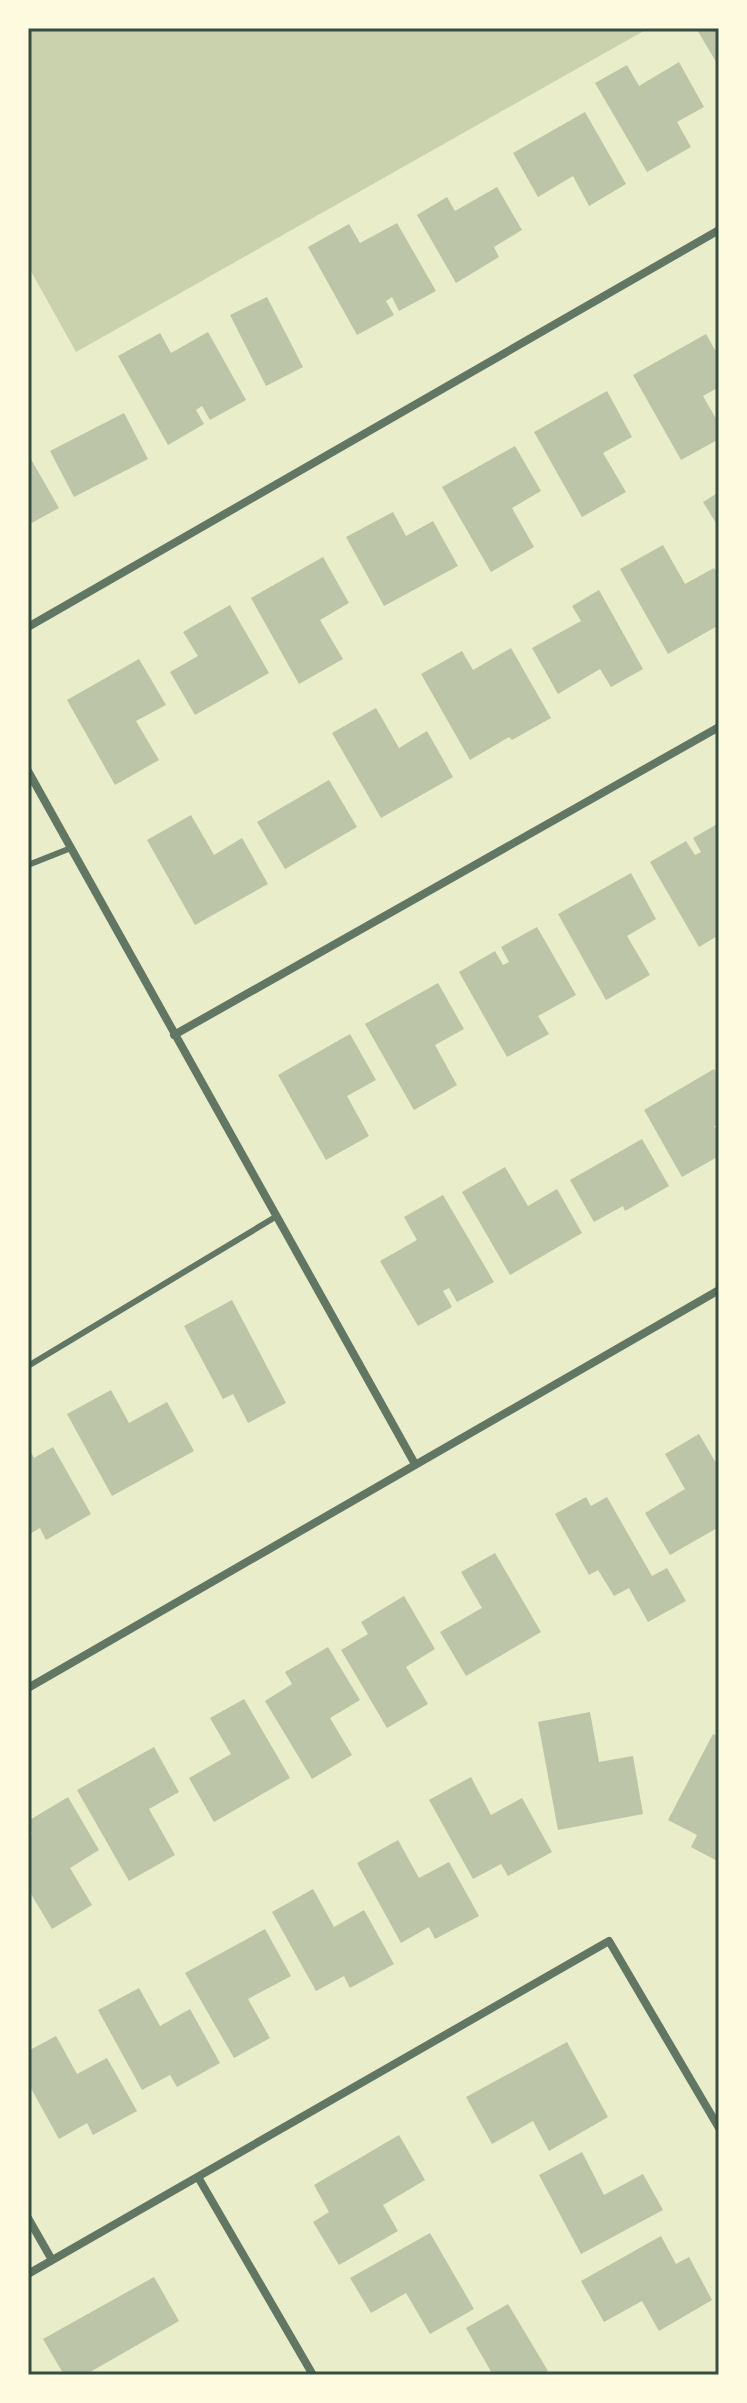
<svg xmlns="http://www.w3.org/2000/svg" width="747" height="2403" viewBox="0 0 747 2403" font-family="'Fira Sans Condensed',sans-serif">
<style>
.green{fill:#cad2ad}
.building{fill:#bcc5a7}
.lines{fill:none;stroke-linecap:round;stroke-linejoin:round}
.service{stroke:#617663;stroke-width:6}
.minor{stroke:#617663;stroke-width:8}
.neatline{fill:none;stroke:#344e41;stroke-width:3}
</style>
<rect width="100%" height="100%" fill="#e9edc9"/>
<path class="green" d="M28,28H649L76,352L28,266Z"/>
<path class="building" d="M696,28H719V67Z
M679,62L704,107L677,122L691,147L647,172L595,83L627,65L639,86Z
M585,112L626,184L589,206L573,176L538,197L513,153Z
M497,187L522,230L494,247L499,257L456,283L417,215L447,197L455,211Z
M397,223L436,291L399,311L392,297L386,301L394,315L357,335L308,247L349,224L360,243Z
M267,297L303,367L266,386L230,315Z
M208,332L246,400L210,420L202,406L196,410L204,424L168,445L118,356L160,333L171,353Z
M706,334L719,357V387L703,396L719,424V439L681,460L633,375Z
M607,391L632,437L603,453L626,492L582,517L534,432Z
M124,413L148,459L74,497L50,451Z
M515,446L541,491L512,508L534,547L491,572L442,487Z
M28,454L59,508L28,525Z
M719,492V528L703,502Z
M393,512L406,536L433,521L458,566L384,606L346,537Z
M663,545L685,584L714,568L719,576V625L668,654L620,569Z
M323,557L349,603L320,620L343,659L299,684L251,598Z
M599,590L643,669L611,687L600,669L558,694L532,648L581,621L572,606Z
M230,605L269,673L195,715L170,672L198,656L183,632Z
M511,648L551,718L512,740L509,737L470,760L421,674L462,651L473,670Z
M139,659L166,705L136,721L159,760L115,785L67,700Z
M376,708L399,748L427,731L453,777L381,818L332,733Z
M329,780L357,827L285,869L257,822Z
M191,815L214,855L242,838L268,884L195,925L147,840Z
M719,823V935L699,947L650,862L686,841L695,855L701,852L693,838Z
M631,873L656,919L627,936L650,975L606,1000L558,914Z
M537,927L576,995L538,1016L549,1034L507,1057L459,972L495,951L503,965L509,962L501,947Z
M438,983L464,1029L435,1045L457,1085L414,1110L365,1024Z
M350,1034L376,1080L347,1096L369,1136L326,1160L278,1075Z
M714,1069L719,1078V1124L714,1126L719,1134V1156L682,1177L644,1110Z
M642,1139L669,1186L625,1211L623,1206L594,1222L570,1180Z
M505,1167L528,1206L557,1189L582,1233L510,1275L462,1192Z
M443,1195L494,1282L457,1302L449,1288L443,1291L452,1307L418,1326L380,1261L417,1240L404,1217Z
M232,1300L286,1403L248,1423L233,1394L223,1399L184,1326Z
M111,1390L129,1423L167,1402L194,1451L112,1496L67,1414Z
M699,1434L719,1468V1527L670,1555L645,1513L685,1489L665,1454Z
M53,1447L91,1514L46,1540L40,1528L28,1535V1448L34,1458Z
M586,1497L591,1506L607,1497L652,1576L667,1568L686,1601L648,1622L629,1588L614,1596L598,1570L589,1575L555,1514Z
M495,1553L541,1632L466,1676L440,1632L482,1608L461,1572Z
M404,1596L435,1649L406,1667L428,1704L387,1728L341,1650L368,1634L361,1622Z
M328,1647L360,1700L330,1718L352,1755L312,1779L265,1701L292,1684L285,1672Z
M244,1699L290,1778L214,1822L189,1778L231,1754L210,1718Z
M590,1712L599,1762L633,1756L643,1814L558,1830L538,1722Z
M713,1734L719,1737V1862L691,1847L697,1835L668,1820Z
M154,1747L179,1792L149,1809L175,1855L129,1881L77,1790Z
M471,1777L491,1815L522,1798L552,1852L508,1876L501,1864L473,1879L429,1800Z
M68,1797L99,1850L70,1868L92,1905L52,1929L28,1889V1837L32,1834L28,1821Z
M398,1840L419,1878L449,1862L479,1916L435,1939L429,1927L401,1943L357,1863Z
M313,1889L334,1927L364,1910L394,1964L350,1988L344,1976L316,1991L272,1912Z
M265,1929L291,1976L248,1999L270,2038L234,2058L185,1973Z
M139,1988L160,2026L190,2009L220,2063L177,2087L170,2075L142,2090L98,2010Z
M56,2036L77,2074L107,2058L137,2111L93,2135L87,2123L59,2139L28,2083V2051Z
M567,2042L608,2117L549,2151L533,2121L492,2144L466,2097Z
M399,2135L425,2180L383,2205L398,2231L339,2265L313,2222L329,2212L314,2185Z
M582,2152L604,2195L643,2174L663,2210L581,2254L539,2175Z
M430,2233L474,2309L430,2334L406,2293L371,2313L350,2278Z
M661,2236L676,2264L689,2257L712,2300L659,2331L642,2301L604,2322L581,2281Z
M154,2277L179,2321L85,2375H64L43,2339Z
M508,2304L548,2371L540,2375H493L466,2328Z"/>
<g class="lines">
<path class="service" d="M28,865L71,848
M28,1366L277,1216"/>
<path class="minor" d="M28,627L719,230
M28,771L415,1464
M174,1035L719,727
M28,1688L719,1290
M198,2177L313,2375
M28,2218L52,2260
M28,2274L609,1941L719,2128"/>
</g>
<rect width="747" height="2403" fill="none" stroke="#fefae0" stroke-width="60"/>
<rect x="30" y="30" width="687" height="2343" class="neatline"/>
</svg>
